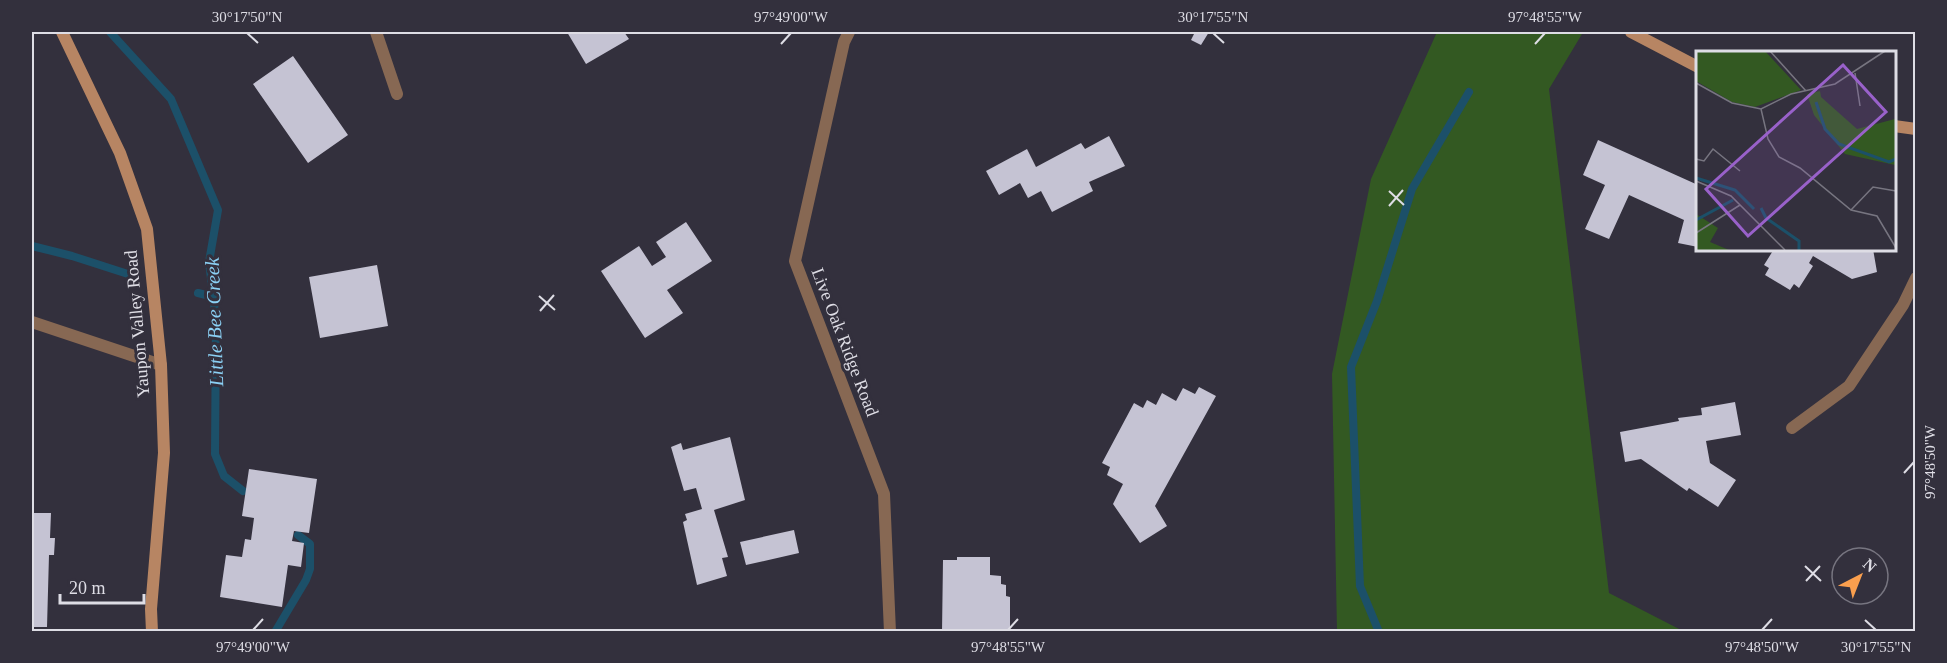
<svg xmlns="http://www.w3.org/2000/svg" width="1947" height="663" viewBox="0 0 1947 663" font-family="'Times New Roman',serif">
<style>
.green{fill:#335922}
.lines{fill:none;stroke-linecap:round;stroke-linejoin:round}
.stream{stroke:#1c5069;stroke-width:8}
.building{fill:#c5c3d3}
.lane{stroke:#876853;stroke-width:12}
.street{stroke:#876853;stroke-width:12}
.secondary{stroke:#b78563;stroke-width:12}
.ticks{fill:none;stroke:#dedde5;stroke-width:2}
.labels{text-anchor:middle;stroke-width:6;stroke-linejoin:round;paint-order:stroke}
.street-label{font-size:18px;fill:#dedde5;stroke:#33303d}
.water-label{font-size:20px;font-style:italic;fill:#8bd0f4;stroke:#33303d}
.inset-river{fill:none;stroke:#1c5069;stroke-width:3}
.inset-road{fill:none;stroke:#777580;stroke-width:1.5}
.view{fill:#9961ca;fill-opacity:0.15;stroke:#9961ca;stroke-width:3}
.inset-edge{fill:none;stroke:#dedde5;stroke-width:3}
.neatline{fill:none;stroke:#dedde5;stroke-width:2}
.ticks-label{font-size:15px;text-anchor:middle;fill:#dedde5}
</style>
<rect width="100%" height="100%" fill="#33303d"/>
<path class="green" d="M1437,32H1577L1582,34L1549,89L1609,593L1683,631H1337L1332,374L1371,179Z"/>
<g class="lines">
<path class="stream" d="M110,32L171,99L218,210L209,262L216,320L215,454L224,476L243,491
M32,246L72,256L131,275
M198,293L214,297
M275,632L306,580L310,569V544L298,535
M1379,632L1360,586L1351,367L1377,301L1412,189L1469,92"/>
</g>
<path class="building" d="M567,32H624L629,39L586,64Z
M1195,32H1209L1201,45L1191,40Z
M293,56L348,135L308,163L253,84Z
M1109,136L1125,166L1089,182L1093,191L1052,212L1041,191L1028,198L1020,183L999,195L986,171L1027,149L1036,167L1081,143L1085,149Z
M1598,140L1698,185V247L1678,243L1684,220L1629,195L1609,239L1585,229L1605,185L1583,175Z
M686,222L712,261L667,290L683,313L645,338L601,271L639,246L652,266L666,257L656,242Z
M1774,249H1873L1877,272L1852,279L1813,256L1809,263L1813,266L1799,288L1794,284L1790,290L1765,275L1769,268L1764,265Z
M377,265L388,326L320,338L309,277Z
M1199,387L1216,396L1155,506L1167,526L1140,543L1113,504L1123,484L1107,475L1110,467L1102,463L1134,403L1143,408L1147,400L1156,405L1162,393L1176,401L1183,388L1195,394Z
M1735,402L1741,435L1706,441L1710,463L1736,480L1718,507L1689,488L1687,491L1641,459L1625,462L1620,432L1679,421L1678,418L1702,415L1701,408Z
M730,437L745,500L714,510L728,557L722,558L727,576L697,585L683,522L687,520L685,514L702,509L696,488L684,491L671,447L681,443L683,450Z
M249,469L317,479L309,533L294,531L292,541L304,543L301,567L288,565L282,607L220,597L226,555L242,557L245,539L251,540L254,518L242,516Z
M32,513H51L50,538H55L54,555H49L47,627H32Z
M794,530L799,553L746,565L740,542Z
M957,557H990V575L1001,576V584L1006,585V596L1010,597V632H942L943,560H957Z"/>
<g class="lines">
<path class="lane" d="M1792,428L1849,386L1903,305L1916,278"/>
<path class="street" d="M376,32L397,94
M849,32L844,42L795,261L884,494L890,632
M32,322L161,365"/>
<path class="secondary" d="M62,32L120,153L147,229L161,365L164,453L151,609L152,632
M1631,32L1698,67
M1894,126L1916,129"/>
</g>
<path class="ticks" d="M247,33L258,43M1213,33L1224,43M781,44L791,33M1535,44L1545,33M1389,191L1404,205M1389,206L1403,190M539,296L555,310M540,311L554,295M1904,473L1914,462M1805,566L1821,581M1806,581L1820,566M1865,620L1876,630M253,630L263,619M1008,630L1018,619M1762,630L1772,619"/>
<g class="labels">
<g class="street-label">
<text transform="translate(137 324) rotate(-95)" y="6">Yaupon Valley Road</text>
<text transform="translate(845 342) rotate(69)" y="6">Live Oak Ridge Road</text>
</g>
<g class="water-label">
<text transform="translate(214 322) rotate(-92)" y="7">Little Bee Creek</text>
</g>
</g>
<g transform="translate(1696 51)">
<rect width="200" height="200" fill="#33303d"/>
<path d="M0,0H69L105,39L59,56L36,51L0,30ZM124,40L125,46L161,78L199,68V114L149,103L118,64L111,43ZM0,163L22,177L14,191L33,199H0Z" fill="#335922"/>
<path class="inset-river" d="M120,51L129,78L143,93L193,111L200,108M0,127L39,139L58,158M65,157L70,167L103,190V199M0,169L37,149"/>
<path class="inset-road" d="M74,0L110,40M159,22L164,55M0,32L36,52L65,58L95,43L139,33L189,0M65,58L72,88L83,106L104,117L155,159L181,165L200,197M0,108L8,110L17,98L44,120M0,130L35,145L89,199M155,159L177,136L200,140M0,182L44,154"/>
<path class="view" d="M147,14L190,61L52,185L10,138Z"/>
<rect width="200" height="200" class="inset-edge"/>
</g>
<rect width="1947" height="663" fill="none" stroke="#33303d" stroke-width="66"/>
<g transform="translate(1860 576) rotate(42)"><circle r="28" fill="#33303d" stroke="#777580" stroke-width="1.5"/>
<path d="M0-4.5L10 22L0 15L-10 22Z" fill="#fa9f4e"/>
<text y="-9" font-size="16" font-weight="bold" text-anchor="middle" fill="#dedde5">N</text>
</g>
<path d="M60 594v9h84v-9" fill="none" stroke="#dedde5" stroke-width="3"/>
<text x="69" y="594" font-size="18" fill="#dedde5" stroke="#33303d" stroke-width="4.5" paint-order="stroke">20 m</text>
<rect x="33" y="33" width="1881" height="597" class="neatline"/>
<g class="ticks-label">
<text x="247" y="22">30°17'50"N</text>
<text x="791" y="22">97°49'00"W</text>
<text x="1213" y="22">30°17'55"N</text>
<text x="1545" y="22">97°48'55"W</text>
<text transform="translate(1930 462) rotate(-90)" y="5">97°48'50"W</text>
<text x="253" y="652">97°49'00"W</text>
<text x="1008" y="652">97°48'55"W</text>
<text x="1762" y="652">97°48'50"W</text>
<text x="1876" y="652">30°17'55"N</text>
</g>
</svg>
